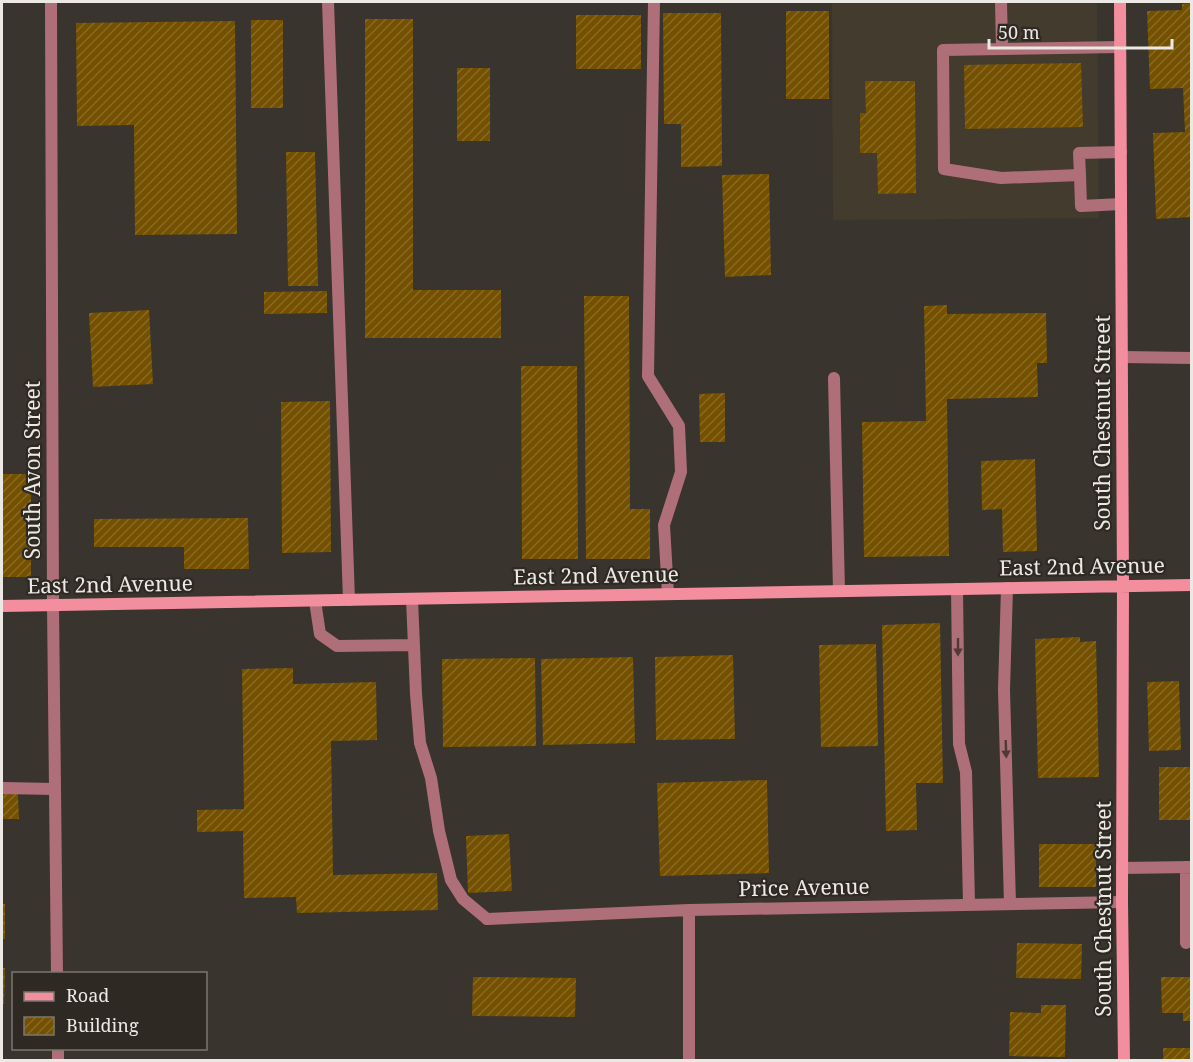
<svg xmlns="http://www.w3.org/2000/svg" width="1193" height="1062" viewBox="0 0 1193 1062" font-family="'Noto Serif',serif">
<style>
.built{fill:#433b2e}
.building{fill:url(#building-hatch)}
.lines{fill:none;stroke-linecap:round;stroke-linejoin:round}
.lane{stroke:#af6f79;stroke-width:12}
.street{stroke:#af6f79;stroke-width:12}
.secondary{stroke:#f38e9f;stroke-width:12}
.oneway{fill:#4e3b38}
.labels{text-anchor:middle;stroke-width:4.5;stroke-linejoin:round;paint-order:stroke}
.street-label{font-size:21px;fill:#ece9e4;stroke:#2e2a23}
</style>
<defs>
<pattern id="building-hatch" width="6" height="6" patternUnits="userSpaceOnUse" patternTransform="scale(1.5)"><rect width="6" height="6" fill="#745100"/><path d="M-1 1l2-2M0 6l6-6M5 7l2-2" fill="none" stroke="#886a25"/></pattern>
</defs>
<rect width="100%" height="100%" fill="#39342d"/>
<path class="built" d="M1097,2L1099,218L833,220L832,3Z"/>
<path class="building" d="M1192,3V217L1156,219L1153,133L1185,132L1183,88L1150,89L1147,11L1182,10V4Z
M786,11H829V99H786Z
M663,13H721L722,166L681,167V124H664Z
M576,15H641V69H576Z
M365,19H413V290H501V338H365Z
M251,20H283V108H251Z
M235,21L237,234L135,235L134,125L77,126L76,23Z
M1081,63L1083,127L965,129L964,65Z
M457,68H490V141H457Z
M865,81H915L916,193L878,194L877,153H860V113H866Z
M286,152H315L318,286H288Z
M769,174L771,275L725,277L722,175Z
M327,291V313L264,314V292Z
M584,296H629L630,509H650V559H586Z
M947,305V314L1046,313L1047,363H1037L1038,397L947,399L949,556L864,557L862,422L926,421L924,306Z
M149,310L153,384L93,387L89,313Z
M521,366H577L578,559H522Z
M725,393V442H700L699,394Z
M330,401L331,552L282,553L281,402Z
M1035,459L1037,551L1003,552L1002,509L982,510L981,461Z
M2,474H31V577H2Z
M248,518L249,569H184V547H94V519Z
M940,623L943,783H916L917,830L886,831L882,625Z
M1080,637V642L1096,641L1099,777L1038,778L1035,639Z
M876,644L878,746L821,747L819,645Z
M733,655L735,739L656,740L655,657Z
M633,657L635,743L543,745L541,659Z
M535,658L536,746L443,747L442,659Z
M293,668V684L376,682L377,740L331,741L333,875L437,873L438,910L297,913L296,897L244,898L243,831L197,832V810L244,809L242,669Z
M1179,681L1181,750L1149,751L1147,682Z
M1159,767H1192V820H1159Z
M767,780L769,873L660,876L657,783Z
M2,794H18L19,819H2Z
M509,834L512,891L468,893L466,836Z
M1039,844H1096V887H1039Z
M2,904H5V939H2Z
M1017,943L1082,944L1081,979L1016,978Z
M2,968H5L4,1004H2Z
M473,977L576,978L575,1017L472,1016Z
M1161,977H1192V1021H1183V1013H1162Z
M1041,1005H1066L1065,1057L1009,1056L1010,1012L1041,1013Z
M1163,1048H1192V1060H1163Z"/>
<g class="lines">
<path class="lane" d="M328,2L349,600
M654,2L648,376L679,426L681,472L664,525L668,594
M1001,2L1002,49L943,50L944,169L1001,178L1080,175L1079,153L1121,152
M1002,49L1120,47
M1080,175L1081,206L1121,204
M1122,357L1192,358
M834,378L839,591
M1007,588L1004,690L1010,904
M957,589L959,744L966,772L969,904
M412,599L416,694L420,743L431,778L439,831L451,880L463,899L487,919
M315,601L320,634L337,646L414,645
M2,788L55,789
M1122,868L1192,867
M1186,943V867"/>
<path class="street" d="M51,2L53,605L57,974
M487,919L689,910L1122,902
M58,1048V1060
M689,1060V910"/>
<path class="secondary" d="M1120,2L1123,586L1122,902L1124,1060
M2,606L1192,585"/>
</g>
<defs><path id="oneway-solid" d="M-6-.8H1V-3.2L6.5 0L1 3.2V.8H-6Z" transform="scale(1.5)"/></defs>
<g class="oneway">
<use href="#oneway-solid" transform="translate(958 647) rotate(90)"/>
<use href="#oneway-solid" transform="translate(1006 749) rotate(88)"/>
</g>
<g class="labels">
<g class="street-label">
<text transform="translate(1103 423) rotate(-90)" y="7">South Chestnut Street</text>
<text transform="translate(33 470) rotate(-90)" y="7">South Avon Street</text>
<text transform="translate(1082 567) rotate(-1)" y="7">East 2nd Avenue</text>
<text transform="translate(596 576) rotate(-1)" y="7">East 2nd Avenue</text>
<text transform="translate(110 585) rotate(-1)" y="7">East 2nd Avenue</text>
<text transform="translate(804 888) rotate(-1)" y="7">Price Avenue</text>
<text transform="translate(1104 909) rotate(-90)" y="7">South Chestnut Street</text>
</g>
</g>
<rect width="1193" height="1062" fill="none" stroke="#ece9e4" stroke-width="6"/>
<rect x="12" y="972" width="195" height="78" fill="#2e2a23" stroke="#7a7670" stroke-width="1.5"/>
<rect x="24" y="992" width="30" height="9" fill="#f38e9f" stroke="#7a7670" stroke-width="1.5"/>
<text x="66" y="1002" font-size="18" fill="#ece9e4">Road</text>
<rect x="24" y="1017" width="30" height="18" fill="url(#building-hatch)" stroke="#7a7670" stroke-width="1.5"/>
<text x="66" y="1032" font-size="18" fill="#ece9e4">Building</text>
<path d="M989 39v9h183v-9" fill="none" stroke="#ece9e4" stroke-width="3"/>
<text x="998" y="39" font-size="18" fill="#ece9e4" stroke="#2e2a23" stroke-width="4.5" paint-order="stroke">50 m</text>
</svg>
